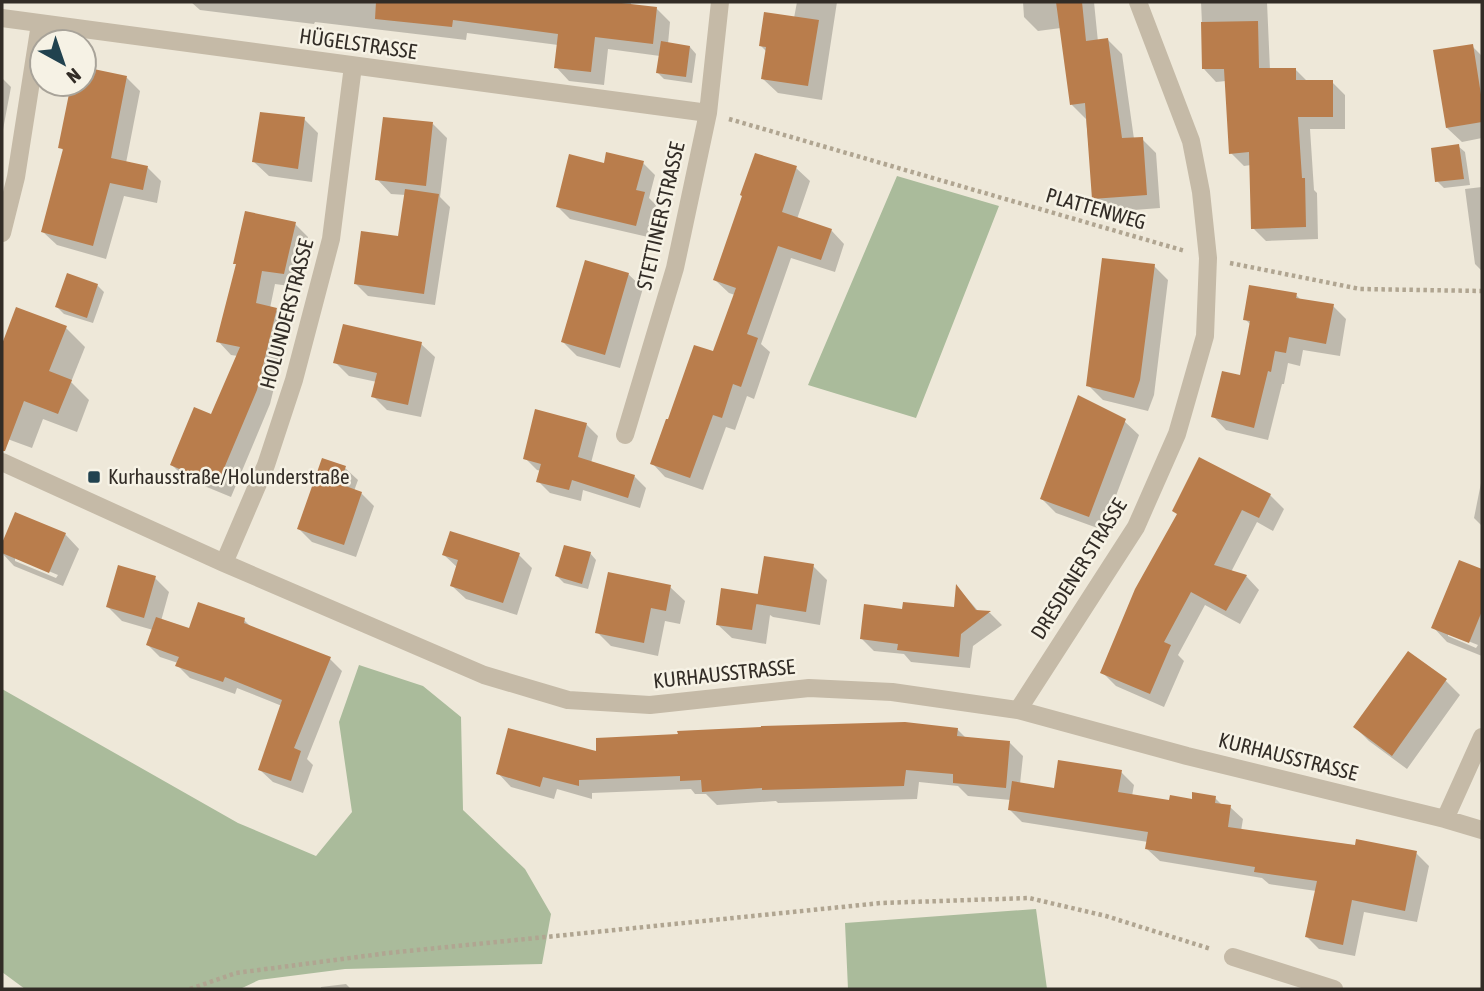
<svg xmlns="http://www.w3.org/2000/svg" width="1484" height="991" viewBox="0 0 1484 991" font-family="'Asap Condensed',sans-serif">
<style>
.green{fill:#aabb9b}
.shadow{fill:#0003;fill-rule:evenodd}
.building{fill:#b97d4c}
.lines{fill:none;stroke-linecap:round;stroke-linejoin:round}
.path{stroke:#b0a591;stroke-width:4.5;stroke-dasharray:3.5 3.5;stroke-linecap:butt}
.lane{stroke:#c5baa7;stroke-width:18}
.street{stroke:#c5baa7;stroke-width:18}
.poi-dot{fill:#21424f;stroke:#f6f2e5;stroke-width:2.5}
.labels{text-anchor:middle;stroke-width:5;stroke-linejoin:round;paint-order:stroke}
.street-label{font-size:21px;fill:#322c26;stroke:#f6f2e5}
.poi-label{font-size:21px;fill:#322c26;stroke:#f6f2e5;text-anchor:start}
</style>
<rect width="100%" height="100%" fill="#eee8d9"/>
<path class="green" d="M897,176L999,206L916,418L808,385Z
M359,665L423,686L461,717L463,810L525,869L551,914L542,964L345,969L259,980L240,989H25L2,972V689L238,823L316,856L352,812L339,722Z
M1036,909L1047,989H848L845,923Z"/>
<path class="shadow" d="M191,2H631V6L656,8L670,22L668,44L690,47L696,54L692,83L664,79L657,72L660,56L608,49L604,85L569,81L556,67L558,45L467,33L466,40L315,22L314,24L200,10Z
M797,2H837L822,100L778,93L763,79L767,52L760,45L794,18Z
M1023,2H1094L1098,42L1108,40L1122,54L1134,139H1142L1156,153L1160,208L1108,212L1094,198L1086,119L1072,105L1061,28L1038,31L1024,17Z
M1201,2H1267L1270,70L1295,69L1308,82H1332L1345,95V129H1310L1314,190L1317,193L1318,239L1266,241L1253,228L1251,165L1244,166L1231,153L1226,81L1216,82L1204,69Z
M1472,46L1482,56V138L1462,142L1447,128Z
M84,69L127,78L140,91L126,163L148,168L161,181L157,203L124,196L106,259L57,245L43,232L64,151L60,147L72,84H84Z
M2,78L11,87L2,135Z
M304,119L318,133L312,182L269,176L254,162Z
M433,124L447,138L440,197L450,207L435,305L368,296L356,284L400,238L406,195L391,194L377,179Z
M1458,146L1465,152L1470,185L1444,188L1437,181Z
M643,163L655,175L649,198L656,205L648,237L570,219L558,207L605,165Z
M796,168L810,181L797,219L831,230L844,244L835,272L791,258L761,344L770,352L754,399L747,396L735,430L726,427L703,490L665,477L652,463L714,354L735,295L729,293L715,280Z
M1482,187V271L1475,264L1465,189Z
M295,224L308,237L297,287L275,284L270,308L276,310L290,323L270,404L231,497L185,478L172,465L212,417L238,356L231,355L218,341L237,265Z
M1154,266L1168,280L1154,395L1148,411L1103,400L1088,385Z
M628,274L643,288L620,368L577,356L563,342Z
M97,285L104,292L93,323L64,314L57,307Z
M1296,295L1301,300L1333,306L1346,319L1340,356L1303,350L1300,366L1288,363L1284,384H1282L1268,440L1226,430L1213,416L1241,377L1251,325L1245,319Z
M17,309L66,328L85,347L71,382L89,400L77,432L43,419L32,448L2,437V349Z
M421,344L435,357L421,417L387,410L373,396L377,382L349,376L335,362Z
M1124,421L1139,435L1103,530L1056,513L1042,499Z
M586,424L598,436L591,463L634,476L646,488L640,508L583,490L581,501L550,493L538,481L541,471L537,470L525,458Z
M345,468L358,480L354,491L361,493L374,506L356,557L312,542L299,529Z
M1482,478V526L1474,518Z
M1270,495L1284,509L1273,531L1257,522L1231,572L1246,576L1259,590L1240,624L1205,605L1178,655L1184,661L1164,707L1116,686L1102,672L1178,515Z
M16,514L65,534L79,549L63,586L14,566L2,553V547ZM15,557L58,575L56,578L15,561Z
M590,553L596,560L588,589L564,583L557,576Z
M444,555H519L532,568L517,615L466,599L452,586L458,568Z
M1460,562L1482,571V656L1447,642L1433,627ZM1448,633L1478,645L1476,648L1448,636Z
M813,566L827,580L820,625L773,617L770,615L766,644L732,638L717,624Z
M155,578L169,592L161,621L190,630L244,620L252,628L330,659L342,671L307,759L313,765L303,793L273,782L260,770L282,706L237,688L235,694L190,678L177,665L178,663L160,657L148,645L153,630L122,621L108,607Z
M670,587L685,601L680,624L665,621L658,656L611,646L597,632Z
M958,588L979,612L990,613L1002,625L973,646L970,668L911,662L904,654L874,651L862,639L955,609Z
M1408,653L1446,681L1460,695L1407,769L1369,741L1355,727Z
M957,729L966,738L1010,743L1023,756L1020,784L1055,790L1121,772L1134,785L1132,796L1170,802L1215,798L1223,806L1230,807L1243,819L1241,831L1416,853L1429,866L1417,922L1364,912L1355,956L1319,949L1307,937L1316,891L1269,884L1262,878L1160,861L1147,849L1148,842L1022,822L1010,810L1011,800L968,796L958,786L919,782L917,799L778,803L776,801L717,805L706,794H695L691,789L592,793V799L557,789L554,799L511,787L498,773L598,753Z
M346,984L351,989H321V987Z"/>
<path class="building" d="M376,2H613L657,7L653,44L595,37L591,72L554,68L558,34L453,20L452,27L375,19Z
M1056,2H1082L1086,41L1108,38L1122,138L1143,137L1147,195L1092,199L1085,103L1070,105Z
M764,12L819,20L808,86L761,79L766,47L759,46Z
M1258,21L1259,68H1296V80H1333V117H1298L1302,178H1305L1306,227L1251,229L1249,152L1229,154L1224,69H1202L1201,22Z
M661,41L690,46L686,77L656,73Z
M1473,44L1482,101V122L1446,128L1433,50Z
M84,67L127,76L111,158L148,166L143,190L110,183L93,246L41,232L63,149L58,148L71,84H84Z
M260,112L305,117L298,169L252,162Z
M383,117L433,122L426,186L375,180Z
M1459,144L1464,179L1435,182L1431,148Z
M606,152L644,161L636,190L645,192L636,226L556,207L569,154L604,163Z
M755,153L797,166L782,212L832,229L821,260L778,246L747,334L758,338L741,387L733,384L722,418L713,415L690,478L650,464L666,419H668L694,345L713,351L736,288L713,280L742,196L740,195Z
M405,189L439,194L424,294L354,284L361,231L398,236Z
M245,211L296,222L284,274L262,271L256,303L277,308L257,390L217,485L170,465L194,407L211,414L240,347L216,342L236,264H233Z
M1102,258L1155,264L1140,380L1134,398L1086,386Z
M585,260L629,273L605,355L561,342Z
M67,273L98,284L87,318L55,307Z
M1249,285L1297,293L1296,298L1334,304L1326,344L1289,337L1286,353L1275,351L1271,372L1268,371L1254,428L1211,417L1222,371L1240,375L1250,321L1243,320Z
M16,307L67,326L49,371L72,380L58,414L24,401L5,451H2V344Z
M343,324L422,342L408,405L371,397L377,373L333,363Z
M1078,395L1126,419L1089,517L1040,499Z
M535,409L587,423L578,457L635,475L628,498L572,480L569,490L536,482L541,464L523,459Z
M1199,457L1271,494L1259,518L1242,510L1214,565L1247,575L1226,611L1191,592L1164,642L1171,645L1150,694L1100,673L1135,589L1177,514L1172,511Z
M322,458L346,466L340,484L362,492L344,545L297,529Z
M15,512L66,533L49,573L2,553V543Z
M450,531L520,553L503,603L450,586L458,560L442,555Z
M564,545L591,552L582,584L555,576Z
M764,556L814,564L806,612L756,604Z
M1459,560L1482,569V611L1469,643L1431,628Z
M118,565L156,576L144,618L106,607Z
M608,572L671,585L666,611L651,608L644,643L595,633Z
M956,584L976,610L991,611L961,634L959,657L897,650L898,644L860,639L864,604L902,609L903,602L954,607Z
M721,588L758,594L752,630L716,625Z
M198,602L245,618L244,623L331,657L294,748L301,751L291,781L258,770L282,700L225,677L223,682L175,666L179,657L146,645L156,617L189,628Z
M1408,651L1447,679L1392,756L1353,727Z
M905,722L958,728L957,736L1010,741L1006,788L953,783V774L906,770L904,786L762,790V788L702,792L701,780L680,781V776L579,780V786L543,777L540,787L496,774L508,728L596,751V738L678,734L677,731L761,727V726Z
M1058,760L1122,770L1118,792L1169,800L1170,795L1192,799V792L1216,796L1215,803L1231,805L1228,827L1355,845L1356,839L1417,851L1405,911L1352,900L1343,945L1305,937L1317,881L1254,872L1255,867L1145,849L1148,832L1008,810L1012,781L1054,788Z"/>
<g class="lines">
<path class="path" d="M729,119L1185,251
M1230,263L1360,289L1482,291
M190,989L236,973L388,953L881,903L1029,898L1106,916L1211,949"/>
<path class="lane" d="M1233,957L1334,989"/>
<path class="street" d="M2,18L708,113
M2,233L16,177L40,24
M625,435L675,268L708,113L720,2
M2,462L224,563L484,675L568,700L650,705L809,688L892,692L1018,710L1187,756L1445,819L1482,830
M224,563L266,465L294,380L331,239L353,66
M1018,710L1136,527L1177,434L1205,336L1208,258L1201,192L1191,141L1138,2
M1445,819L1482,737"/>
</g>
<rect class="poi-dot" x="87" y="470" width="14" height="14" rx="3.5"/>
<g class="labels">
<g class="street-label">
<text transform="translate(358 44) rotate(8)" y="7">HÜGELSTRASSE</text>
<text transform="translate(1096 209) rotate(16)" y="7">PLATTENWEG</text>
<text transform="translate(661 216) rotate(-77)" y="7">STETTINER STRASSE</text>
<text transform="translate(287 314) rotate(-75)" y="7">HOLUNDERSTRASSE</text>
<text transform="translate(1079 569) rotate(-58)" y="7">DRESDENER STRASSE</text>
<text transform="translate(724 674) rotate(-6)" y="7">KURHAUSSTRASSE</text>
<text transform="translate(1288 757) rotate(14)" y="7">KURHAUSSTRASSE</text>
</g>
<g class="poi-label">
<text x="108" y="484">Kurhausstraße/Holunderstraße</text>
</g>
</g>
<rect width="1484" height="991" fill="none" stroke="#322c26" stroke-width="7"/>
<g transform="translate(63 63) rotate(140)"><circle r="33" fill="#f6f2e5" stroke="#a8a399" stroke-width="2"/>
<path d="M0-5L12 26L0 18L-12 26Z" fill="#21424f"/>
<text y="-10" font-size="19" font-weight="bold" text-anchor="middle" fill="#322c26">N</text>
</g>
</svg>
